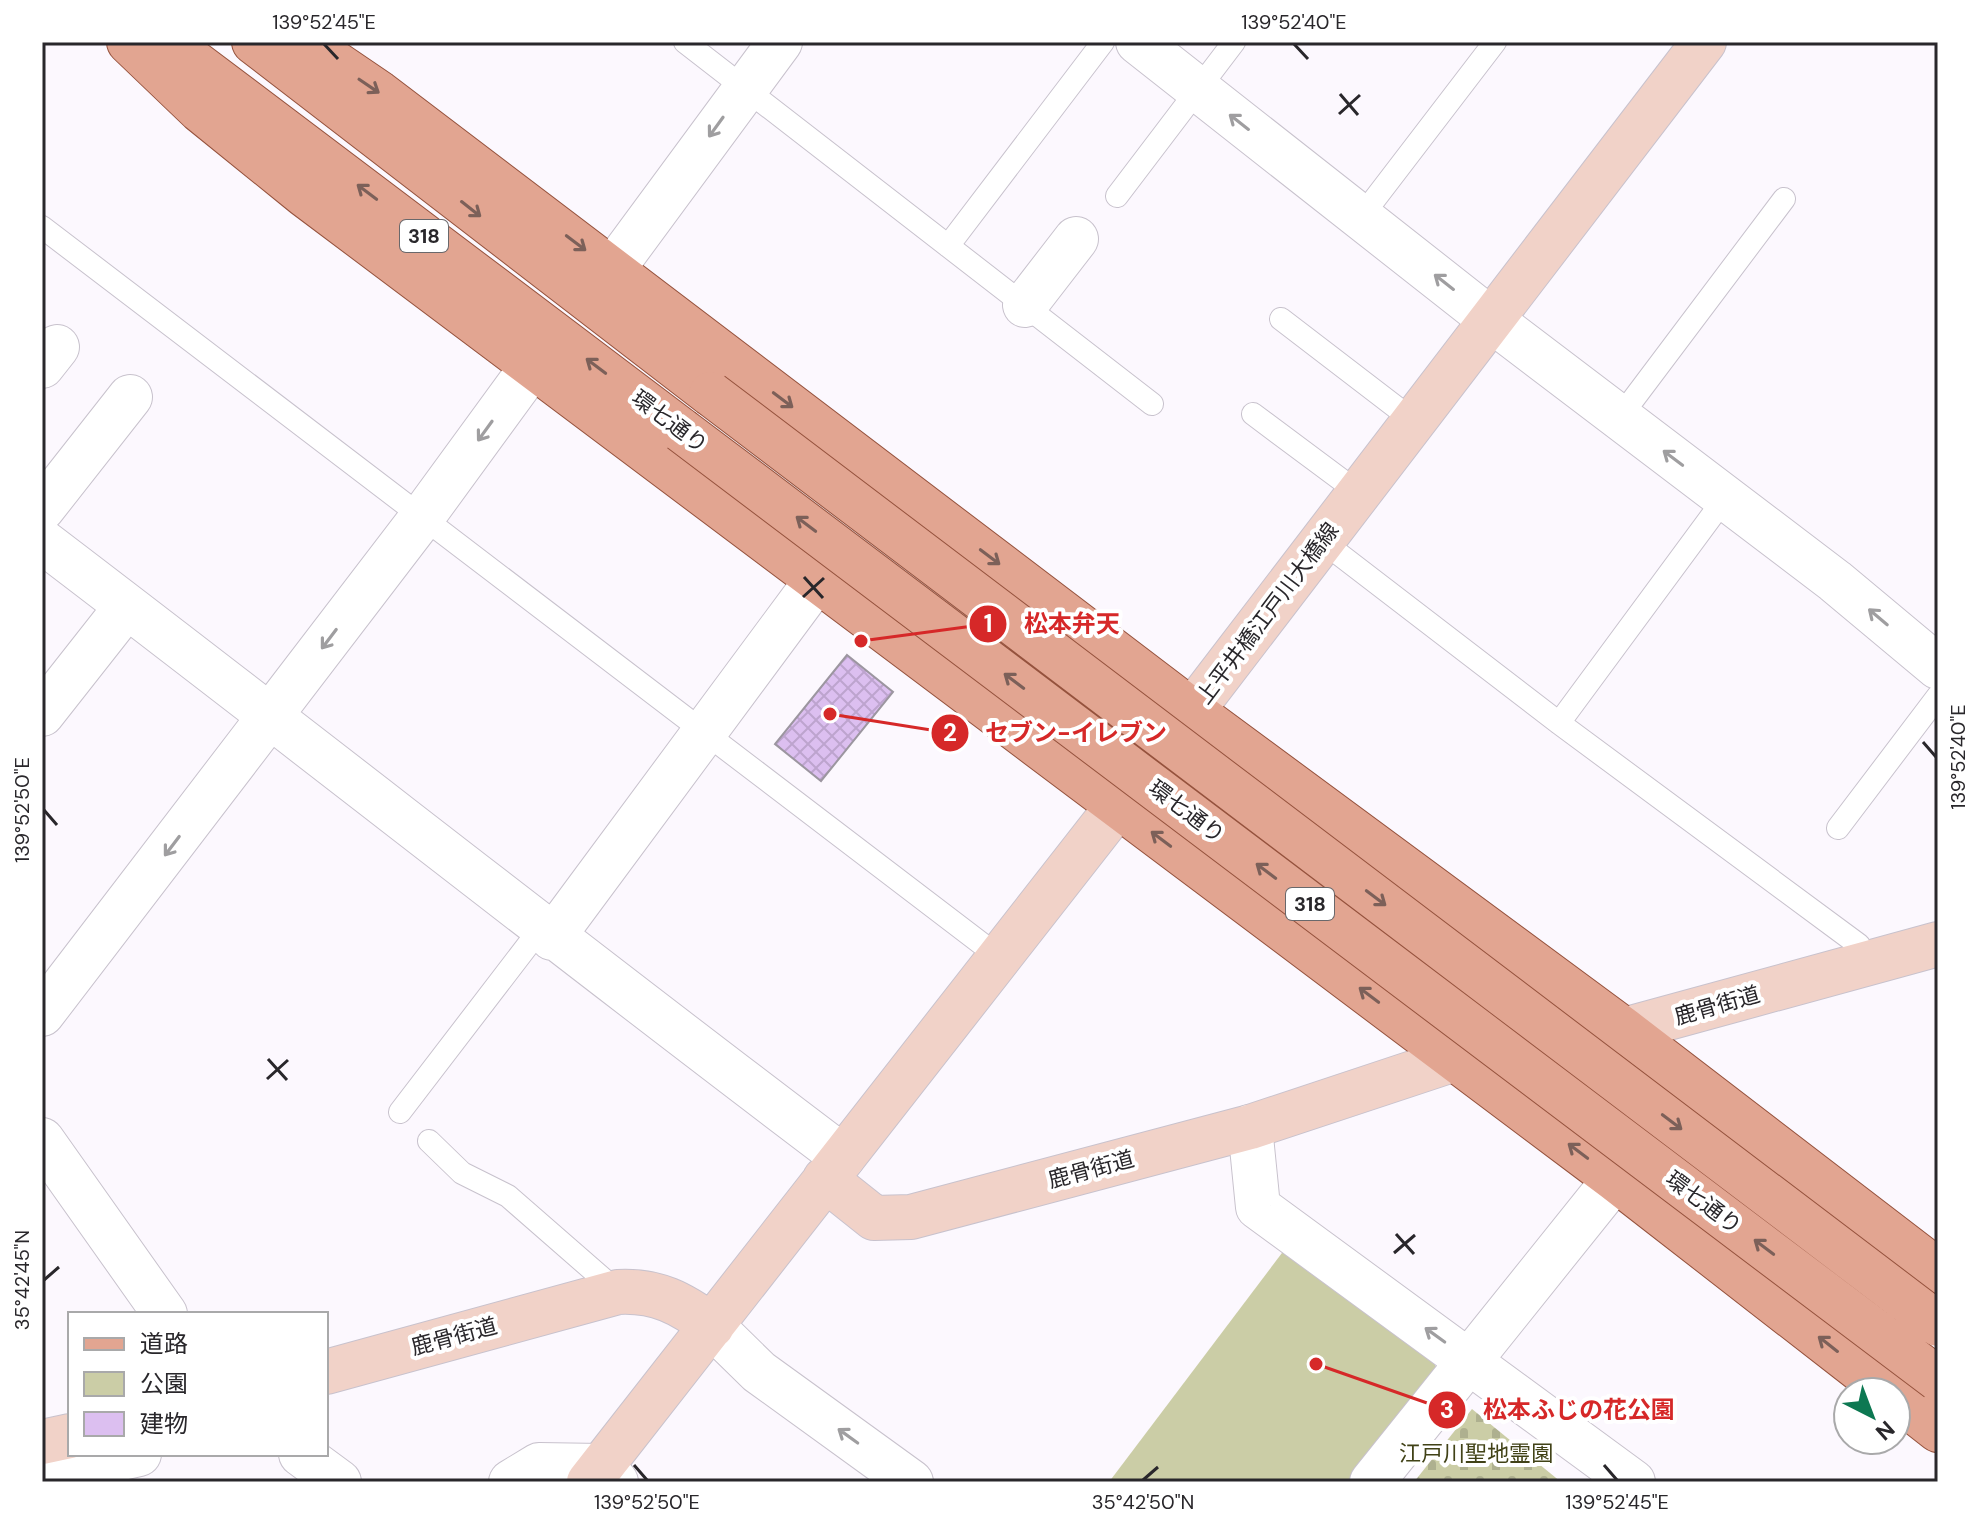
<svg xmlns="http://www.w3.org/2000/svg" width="1980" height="1524" viewBox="0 0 1980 1524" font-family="'DM Sans','Noto Sans JP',sans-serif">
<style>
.green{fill:#cbcda6}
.cemetery{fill:url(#cemetery-stones)}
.building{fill:url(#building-cross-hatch);stroke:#9c96a0;stroke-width:2}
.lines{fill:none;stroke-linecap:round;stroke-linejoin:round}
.lane-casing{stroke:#c8c2cd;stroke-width:24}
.street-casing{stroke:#c8c2cd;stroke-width:46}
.secondary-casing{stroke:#c8c2cd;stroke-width:46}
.primary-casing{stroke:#95523d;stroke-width:46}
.lane{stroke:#fff;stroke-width:22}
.street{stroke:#fff;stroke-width:44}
.secondary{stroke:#f1d2c8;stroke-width:44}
.primary{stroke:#e2a591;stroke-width:44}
.primary-bridge-casing{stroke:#95523d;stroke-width:46;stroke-linecap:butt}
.primary-bridge{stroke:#e2a591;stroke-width:44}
.oneway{stroke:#7c6059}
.oneway2{stroke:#9f9ea0}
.ticks{fill:none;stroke:#29272b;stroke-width:3}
.labels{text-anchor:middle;stroke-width:8;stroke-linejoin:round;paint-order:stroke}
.shield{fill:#fff;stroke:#69686b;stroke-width:2}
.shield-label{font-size:20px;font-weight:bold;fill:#29272b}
.street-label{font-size:22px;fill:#29272b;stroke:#fff}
.park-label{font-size:22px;fill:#414217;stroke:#fff}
.leader{fill:none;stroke:#d62828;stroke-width:3}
.callout-dot{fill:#d62828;stroke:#fff;stroke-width:3}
.mark-label{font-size:24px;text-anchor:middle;font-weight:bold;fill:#fff}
.callout-label{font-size:24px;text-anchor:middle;font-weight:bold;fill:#d62828;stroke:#fff;stroke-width:8;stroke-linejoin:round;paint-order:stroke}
.neatline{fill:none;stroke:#29272b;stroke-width:3}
.ticks-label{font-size:20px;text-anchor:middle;fill:#29272b}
</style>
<defs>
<pattern id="cemetery-stones" width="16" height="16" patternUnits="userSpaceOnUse" patternTransform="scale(2)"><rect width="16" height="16" fill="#cbcda6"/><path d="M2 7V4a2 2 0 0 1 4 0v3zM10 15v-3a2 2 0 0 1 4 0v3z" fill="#aeb08f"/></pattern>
<pattern id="building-cross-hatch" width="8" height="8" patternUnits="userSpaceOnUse" patternTransform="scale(2)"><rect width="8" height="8" fill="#dcbff0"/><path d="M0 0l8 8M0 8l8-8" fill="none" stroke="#bda4ce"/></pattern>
</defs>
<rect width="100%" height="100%" fill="#fcf8fe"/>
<path class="green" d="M1285,1249L1430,1354L1439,1374L1352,1482H1109Z"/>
<path class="cemetery" d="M1472,1409L1561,1482H1414Z"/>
<path class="building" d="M847,655L893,692L821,781L775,744Z"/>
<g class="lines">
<defs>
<path id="lane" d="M685,42L1152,404
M1117,196L1234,42
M1361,217L1495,42
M42,227L999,957
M948,246L1103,42
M1281,319L1414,421
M1253,414L1359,493
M1620,417L1784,199
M1322,541L1559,723L1859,945L1863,964
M1559,723L1725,498
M1838,828L1938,696
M400,1112L541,928
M429,1141L462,1173L508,1196L618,1292"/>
<path id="street" d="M1138,42L1490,319L1835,581L1938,667
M612,270L780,42
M1025,305L1076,239
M42,366L57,347
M42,509L130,397
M42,541C310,745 574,954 843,1157
M42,714L127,606
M552,938L817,580
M42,1014L423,516L531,368
M1250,1127L1258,1207L1633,1482
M42,1140L165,1314
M712,1326L759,1372L911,1482
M301,1454L339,1482
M42,1476L139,1454
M511,1482L539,1465L602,1466L616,1482
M1372,1482L1615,1179"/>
<path id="secondary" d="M1593,1036L1624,1030L1938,944
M825,1179L874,1218L911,1217L1250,1127L1455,1059L1490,1053
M326,1372L618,1292C657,1290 681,1303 712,1326
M42,1442L70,1436
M589,1482L1192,711L1704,42"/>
<path id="primary" d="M129,42L200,110L305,195L1615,1179L1889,1392
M167,42L681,430
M254,42L711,394
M304,42L379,93L1192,711L1624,1030L1938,1271
M1896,1397L1938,1430"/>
</defs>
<use href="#lane" class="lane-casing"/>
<use href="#street" class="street-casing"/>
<use href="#secondary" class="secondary-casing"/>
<use href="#primary" class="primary-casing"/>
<use href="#lane" class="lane"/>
<use href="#street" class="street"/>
<use href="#secondary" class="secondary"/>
<use href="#primary" class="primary"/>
<defs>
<path id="primary-bridge" d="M711,394L1938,1324
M681,430L1938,1379"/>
</defs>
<use href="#primary-bridge" class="primary-bridge-casing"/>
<use href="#primary-bridge" class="primary-bridge"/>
</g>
<defs><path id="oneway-shaft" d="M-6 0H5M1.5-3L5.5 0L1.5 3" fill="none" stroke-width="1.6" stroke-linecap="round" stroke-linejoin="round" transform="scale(2)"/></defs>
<g class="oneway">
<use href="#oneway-shaft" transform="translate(369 86) rotate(34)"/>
<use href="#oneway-shaft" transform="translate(367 192) rotate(-143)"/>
<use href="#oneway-shaft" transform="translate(471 209) rotate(38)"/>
<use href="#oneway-shaft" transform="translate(576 243) rotate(37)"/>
<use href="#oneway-shaft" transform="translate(596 366) rotate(-143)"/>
<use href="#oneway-shaft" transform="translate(783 400) rotate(37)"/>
<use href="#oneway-shaft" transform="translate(806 524) rotate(-143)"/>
<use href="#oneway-shaft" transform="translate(990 557) rotate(37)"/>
<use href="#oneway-shaft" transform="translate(1014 681) rotate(-143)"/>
<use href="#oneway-shaft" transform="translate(1161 839) rotate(-143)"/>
<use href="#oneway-shaft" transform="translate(1266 871) rotate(-143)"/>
<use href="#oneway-shaft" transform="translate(1376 898) rotate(37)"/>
<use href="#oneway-shaft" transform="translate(1369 995) rotate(-143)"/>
<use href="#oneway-shaft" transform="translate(1672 1122) rotate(37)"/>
<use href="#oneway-shaft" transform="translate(1578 1151) rotate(-143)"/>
<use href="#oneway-shaft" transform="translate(1764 1247) rotate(-143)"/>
<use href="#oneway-shaft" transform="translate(1828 1344) rotate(-142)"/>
</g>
<g class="oneway2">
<use href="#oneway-shaft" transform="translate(1239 122) rotate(-142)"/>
<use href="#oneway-shaft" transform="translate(716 127) rotate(126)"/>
<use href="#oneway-shaft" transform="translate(1444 282) rotate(-142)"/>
<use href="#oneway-shaft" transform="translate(485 431) rotate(126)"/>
<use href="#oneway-shaft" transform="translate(1673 458) rotate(-143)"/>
<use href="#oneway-shaft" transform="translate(1878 617) rotate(-140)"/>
<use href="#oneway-shaft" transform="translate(329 639) rotate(127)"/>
<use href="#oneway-shaft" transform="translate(172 846) rotate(127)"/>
<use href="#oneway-shaft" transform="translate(1435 1335) rotate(-144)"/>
<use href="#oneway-shaft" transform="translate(848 1436) rotate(-144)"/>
</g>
<path class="ticks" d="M324,44L338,59M1294,44L1308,59M1340,94L1358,115M1339,114L1360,95M804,577L823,598M803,597L824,578M1923,742L1936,757M44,810L57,825M268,1059L287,1080M267,1079L288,1060M1396,1234L1414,1254M1394,1253L1415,1235M44,1280L59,1267M634,1465L647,1480M1604,1465L1617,1480M1143,1480L1158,1467"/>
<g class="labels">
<g class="shield">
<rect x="400" y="220" width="48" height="32" rx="6"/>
<rect x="1286" y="888" width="48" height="32" rx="6"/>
</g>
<g class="shield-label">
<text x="424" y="243">318</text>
<text x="1310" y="911">318</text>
</g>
<g class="street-label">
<text transform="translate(670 421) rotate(37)" y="8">環七通り</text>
<text transform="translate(1267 613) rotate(-53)" y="8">上平井橋江戸川大橋線</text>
<text transform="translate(1187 811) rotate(37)" y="8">環七通り</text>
<text transform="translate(1717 1005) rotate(-16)" y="8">鹿骨街道</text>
<text transform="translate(1091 1169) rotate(-15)" y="8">鹿骨街道</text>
<text transform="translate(1704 1202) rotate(37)" y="8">環七通り</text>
<text transform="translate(454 1336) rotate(-15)" y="8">鹿骨街道</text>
</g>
<g class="park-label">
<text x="1476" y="1461">江戸川聖地霊園</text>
</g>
</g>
<path class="leader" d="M861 641L988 624M830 714L950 733M1316 1364L1447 1410"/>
<g class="callout-dot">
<circle cx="861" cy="641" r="8"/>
<circle cx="830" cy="714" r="8"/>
<circle cx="1316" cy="1364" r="8"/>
<circle cx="988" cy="624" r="20"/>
<circle cx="950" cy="733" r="20"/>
<circle cx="1447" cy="1410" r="20"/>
</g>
<g class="mark-label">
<text x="988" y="632">1</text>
<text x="950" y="741">2</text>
<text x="1447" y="1418">3</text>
</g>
<g class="callout-label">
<text x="1072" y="632">松本弁天</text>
<text x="1076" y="741">セブン-イレブン</text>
<text x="1579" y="1418">松本ふじの花公園</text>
</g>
<rect width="1980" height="1524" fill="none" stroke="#ffffff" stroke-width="88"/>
<rect x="68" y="1312" width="260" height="144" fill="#ffffff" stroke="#a9a9aa" stroke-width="2"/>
<rect x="84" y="1338" width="40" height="12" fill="#e2a591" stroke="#a9a9aa" stroke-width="2"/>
<text x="140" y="1352" font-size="24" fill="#29272b">道路</text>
<rect x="84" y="1372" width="40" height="24" fill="#cbcda6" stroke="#a9a9aa" stroke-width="2"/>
<text x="140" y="1392" font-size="24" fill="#29272b">公園</text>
<rect x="84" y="1412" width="40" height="24" fill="#dcbff0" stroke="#a9a9aa" stroke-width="2"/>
<text x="140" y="1432" font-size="24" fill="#29272b">建物</text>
<g transform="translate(1872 1416) rotate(138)"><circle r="38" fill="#ffffff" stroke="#a9a9aa" stroke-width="2"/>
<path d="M0-6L14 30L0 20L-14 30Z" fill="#0d7852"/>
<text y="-12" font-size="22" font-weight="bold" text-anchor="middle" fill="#29272b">N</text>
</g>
<rect x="44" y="44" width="1892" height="1436" class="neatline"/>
<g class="ticks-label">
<text x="324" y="29">139°52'45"E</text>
<text x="1294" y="29">139°52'40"E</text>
<text transform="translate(1958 757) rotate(-90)" y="7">139°52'40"E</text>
<text transform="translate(22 810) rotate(-90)" y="7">139°52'50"E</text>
<text transform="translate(22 1280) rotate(-90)" y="7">35°42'45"N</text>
<text x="647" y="1509">139°52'50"E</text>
<text x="1143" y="1509">35°42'50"N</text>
<text x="1617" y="1509">139°52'45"E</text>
</g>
</svg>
